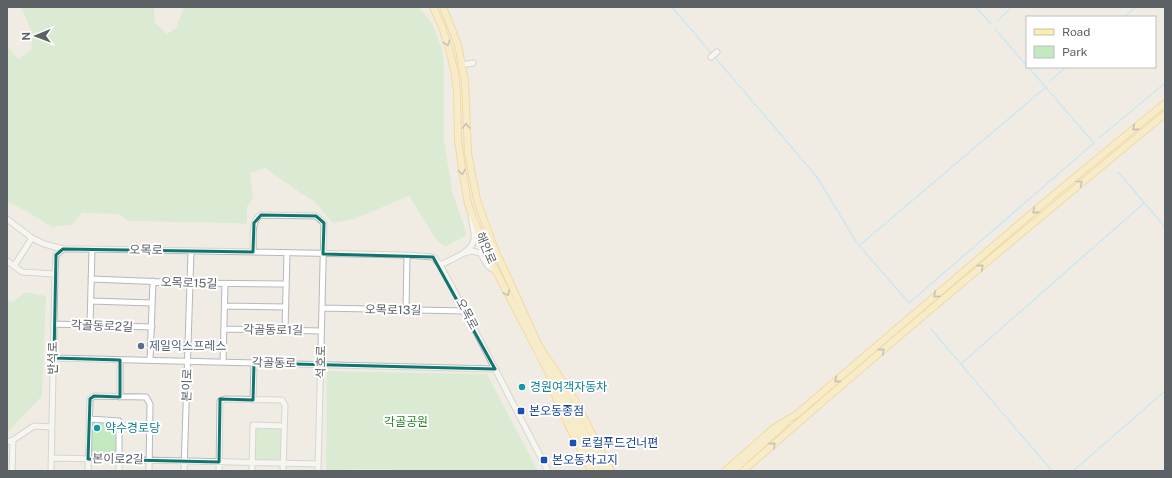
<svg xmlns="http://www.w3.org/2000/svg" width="1172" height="478" viewBox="0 0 1172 478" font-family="'Public Sans','Noto Sans KR',sans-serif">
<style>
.green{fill:#c2e9bf}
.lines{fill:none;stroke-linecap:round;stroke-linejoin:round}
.stream{stroke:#a5dfff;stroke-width:1.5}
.minor-casing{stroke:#b5b8bc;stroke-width:7}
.major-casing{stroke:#fcbf51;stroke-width:8}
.minor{stroke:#fff;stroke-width:5}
.major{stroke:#ffebaa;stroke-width:6}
.oneway{stroke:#95917e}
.marked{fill:none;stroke:#0f766e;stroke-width:3;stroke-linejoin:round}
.service-dot{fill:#5c6f8a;stroke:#fff;stroke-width:1.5}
.culture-dot{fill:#0f9aa8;stroke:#fff;stroke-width:1.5}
.transit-dot{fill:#1a4fb4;stroke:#fff;stroke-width:1.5}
.labels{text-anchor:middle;stroke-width:4;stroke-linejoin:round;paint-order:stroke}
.street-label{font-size:12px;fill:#5c6166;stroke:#fff}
.service-label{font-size:12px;fill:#4e5e75;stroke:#fff;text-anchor:start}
.culture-label{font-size:12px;fill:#0d838f;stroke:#fff;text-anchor:start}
.transit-label{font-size:12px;fill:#164399;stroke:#fff;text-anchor:start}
.park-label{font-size:12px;fill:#30832e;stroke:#fff}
</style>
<rect width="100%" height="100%" fill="#f0ece4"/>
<path class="green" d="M21,7H154L155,23L167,34L176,28L184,7H419L432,23L442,49L444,64V139L452,191L467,235L445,247L437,241L409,196L354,219L333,223L314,201L302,194L265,168L250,173L253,198L247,207V224L231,223L128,221L119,214L82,213L72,225L52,227L26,211L7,202V45L18,59L31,50L33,35Z
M25,292L46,296L42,396L9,431H7V300L13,302Z
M327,371L487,374L538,471H392L390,469L326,470Z
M92,422H115L117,424V453L115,455H92L90,453V423Z
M256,429H280L282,431V459L280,461H256L254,459V431Z"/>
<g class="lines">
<path class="stream" d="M672,7L817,177L857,243L909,303L1094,143L1028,67
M976,7L991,24
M1124,17L1136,7
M997,21L1012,7
M995,29L1027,66
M1050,81L1066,67
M1099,138L1165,83
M1118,172L1165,227
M860,245L1046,87
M931,329L1052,471
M961,364L1144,203
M1073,471L1165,391"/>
<defs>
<path id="minor" d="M711,57L717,52
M461,65L473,63
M7,219L32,238L44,244L63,249H92L407,255L433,257L440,265L465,311L548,471
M253,252C254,241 250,220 261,215L316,216L324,223L318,471
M465,253L472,251L480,253L488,266L494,270
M7,261L22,272L55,274
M440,265C450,260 473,252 474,239C475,232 472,224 471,217
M14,266L32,238
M91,279L190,283L286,284
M91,301L152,303
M225,306L286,307
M322,308L465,311
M406,310L407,255
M53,324L152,327
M90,325L92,249
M224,329L321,331
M285,330L287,253
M54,358L495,369
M150,360L153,281
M223,362L225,284
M120,397V360
M253,400L254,363
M89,419L119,421V471
M7,442L13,440L34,426L52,427
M52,458L318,464
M12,471L13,440
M51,471L55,274L56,255L63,249
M88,471L90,399L94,396L146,397L150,404L149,471
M184,471L191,251
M219,471L220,401L225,399L282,400L285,405L283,471
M252,471L253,425L284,426"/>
<path id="major" d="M433,7L442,27L449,49L454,69L457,92L458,139L461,162L468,204L489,258L537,350L598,471
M443,7L458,45L465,81L468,153L477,200L493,245L538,344
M539,346L576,402L611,471
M549,366L605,471
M554,392L561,410L591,471
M725,471L774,428L797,414L1045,202L1165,103
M733,471L785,424
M743,471C882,349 1023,231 1165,114"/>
</defs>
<use href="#minor" class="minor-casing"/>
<use href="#major" class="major-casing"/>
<use href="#minor" class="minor"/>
<use href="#major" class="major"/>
</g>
<defs><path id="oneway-chevron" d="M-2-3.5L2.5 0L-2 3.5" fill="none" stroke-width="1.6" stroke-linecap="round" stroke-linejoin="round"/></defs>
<g class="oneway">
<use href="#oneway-chevron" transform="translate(447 43) rotate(72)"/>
<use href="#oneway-chevron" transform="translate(466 126) rotate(-92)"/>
<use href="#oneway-chevron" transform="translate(1135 128) rotate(140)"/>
<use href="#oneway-chevron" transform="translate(462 172) rotate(80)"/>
<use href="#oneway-chevron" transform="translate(1080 183) rotate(-39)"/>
<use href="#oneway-chevron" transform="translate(1035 211) rotate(140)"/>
<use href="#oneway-chevron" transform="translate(981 267) rotate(-40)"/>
<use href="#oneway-chevron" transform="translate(507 293) rotate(63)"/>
<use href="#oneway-chevron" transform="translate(936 295) rotate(140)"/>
<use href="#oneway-chevron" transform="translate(882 351) rotate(-40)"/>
<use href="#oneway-chevron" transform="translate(837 380) rotate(140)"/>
<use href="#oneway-chevron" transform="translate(773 445) rotate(-41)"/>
</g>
<path d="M0 0H1172V478H0ZM261,215L316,216L324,223L323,254L433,257L495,369L254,363L253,400L220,399L219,462L88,459L90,399L94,396L120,397V360L54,358L56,255L63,249L253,252L254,223Z" fill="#f0ece4" fill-opacity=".55" fill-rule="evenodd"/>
<path class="marked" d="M261,215L316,216L324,223L323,254L433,257L495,369L254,363L253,400L220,399L219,462L88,459L90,399L94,396L120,397V360L54,358L56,255L63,249L253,252L254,223Z"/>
<circle class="service-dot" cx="141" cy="346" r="4"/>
<g class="culture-dot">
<circle cx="522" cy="387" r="4"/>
<circle cx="97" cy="428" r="4"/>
</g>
<g class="transit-dot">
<rect x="517" y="407" width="8" height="8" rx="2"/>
<rect x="569" y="439" width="8" height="8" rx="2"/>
<rect x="540" y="456" width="8" height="8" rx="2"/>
</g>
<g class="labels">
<g class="street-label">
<text transform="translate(486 248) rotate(67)" y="4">해안로</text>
<text transform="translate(146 250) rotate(1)" y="4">오목로</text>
<text transform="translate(189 283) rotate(2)" y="4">오목로15길</text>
<text transform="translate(393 310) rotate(1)" y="4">오목로13길</text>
<text transform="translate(467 314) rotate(62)" y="4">오목로</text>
<text transform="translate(102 326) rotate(2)" y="4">각골동로2길</text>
<text transform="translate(273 330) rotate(1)" y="4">각골동로1길</text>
<text transform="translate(53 358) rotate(-90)" y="4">반석로</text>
<text transform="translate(321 362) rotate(-89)" y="4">석호로</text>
<text transform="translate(274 363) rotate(1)" y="4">각골동로</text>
<text transform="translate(187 385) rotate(-88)" y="4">본이로</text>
<text transform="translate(118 459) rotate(1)" y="4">본이로2길</text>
</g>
<g class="service-label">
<text x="149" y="350">제일익스프레스</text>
</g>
<g class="culture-label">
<text x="530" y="391">경원여객자동차</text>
<text x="105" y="432">약수경로당</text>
</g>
<g class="transit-label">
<text x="529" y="415">본오동종점</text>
<text x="581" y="447">로컬푸드건너편</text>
<text x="552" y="464">본오동차고지</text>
</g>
<g class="park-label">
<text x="406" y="426">각골공원</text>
</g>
</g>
<rect width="1172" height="478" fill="none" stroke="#5c6166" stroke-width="16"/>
<rect x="1026" y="16" width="130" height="52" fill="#ffffff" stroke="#bec0c2"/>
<rect x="1034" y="29" width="20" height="6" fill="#ffebaa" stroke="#bec0c2"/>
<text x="1062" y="36" font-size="12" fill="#5c6166">Road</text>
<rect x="1034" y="46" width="20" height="12" fill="#c2e9bf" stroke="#bec0c2"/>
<text x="1062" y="56" font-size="12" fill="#5c6166">Park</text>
<g transform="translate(36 36) rotate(269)" stroke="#ffffff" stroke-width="3" paint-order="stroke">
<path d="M0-3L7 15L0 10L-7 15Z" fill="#5c6166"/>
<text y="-6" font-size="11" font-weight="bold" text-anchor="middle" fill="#5c6166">N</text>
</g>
</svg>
